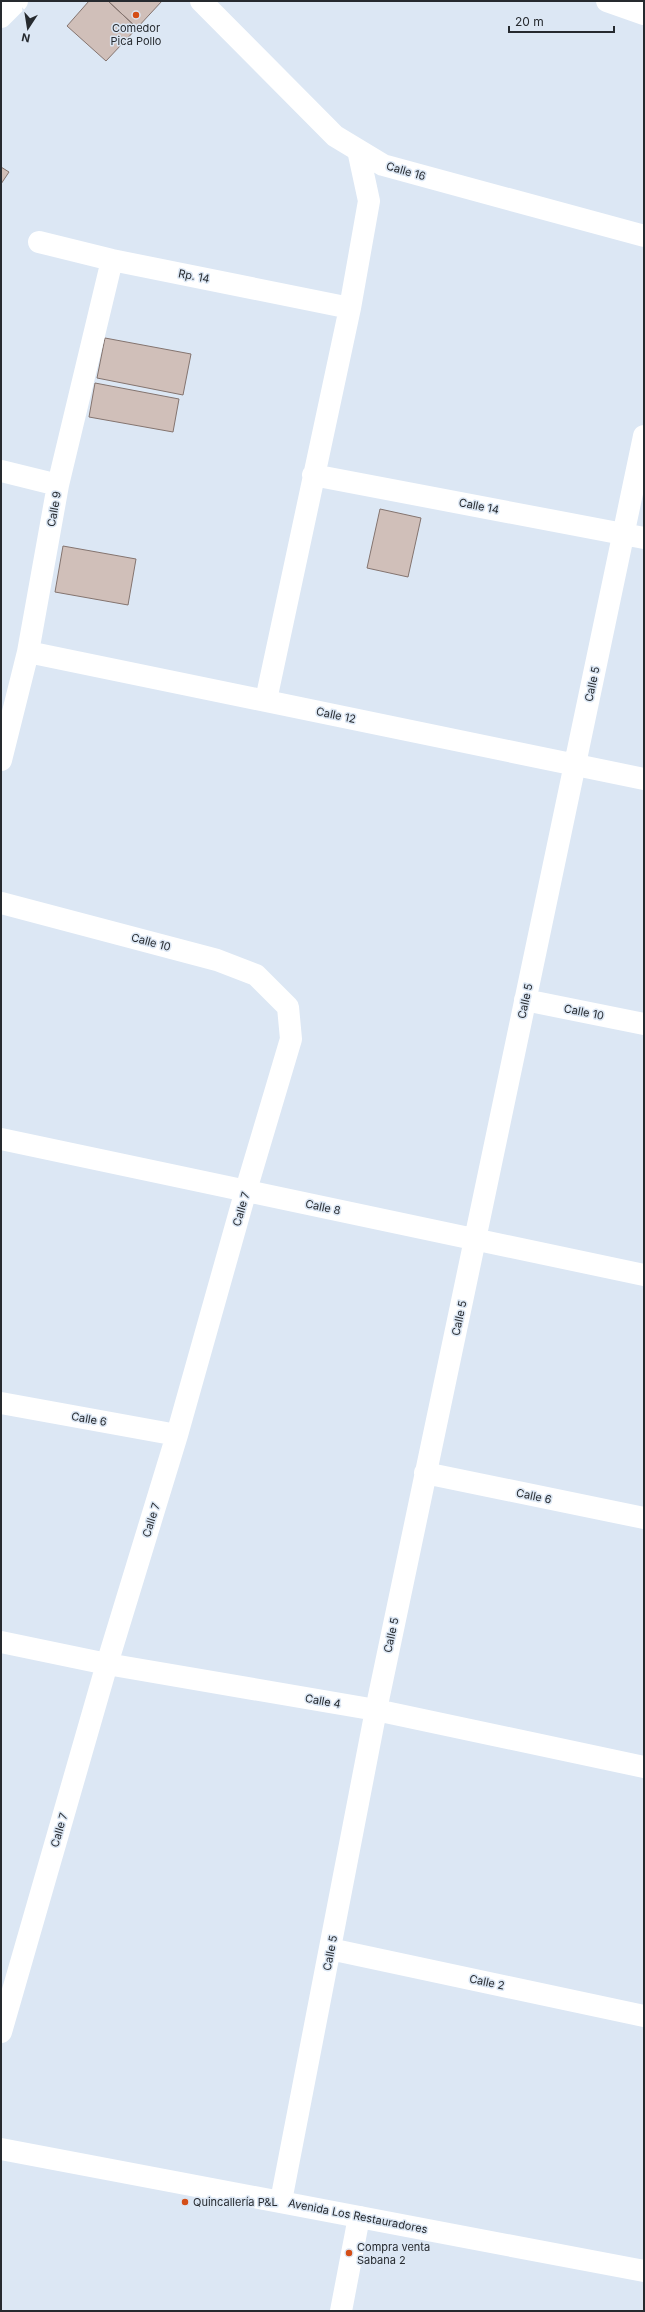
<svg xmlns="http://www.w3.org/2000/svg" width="645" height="2312" viewBox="0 0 645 2312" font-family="Inter,sans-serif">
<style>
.building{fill:#d0bfb9;stroke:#84746f}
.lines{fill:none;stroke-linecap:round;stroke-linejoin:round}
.minor{stroke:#fff;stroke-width:22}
.tertiary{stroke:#fff;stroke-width:22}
.poi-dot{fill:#d44e17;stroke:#dce7f4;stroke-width:1.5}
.labels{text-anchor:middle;stroke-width:3;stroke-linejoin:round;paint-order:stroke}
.poi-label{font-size:11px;fill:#262a2f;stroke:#dce7f4;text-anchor:start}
.street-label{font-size:11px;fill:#262a2f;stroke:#dce7f4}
</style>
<rect width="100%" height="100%" fill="#dce7f4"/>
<path class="building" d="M89,1H108L137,28L106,61L67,26Z
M108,1H162L137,28Z
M1,167L9,172L1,184Z
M105,338L191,354L183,395L97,378Z
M95,383L179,399L173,432L89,417Z
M380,509L421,518L408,577L367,568Z
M63,546L136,559L128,605L55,592Z"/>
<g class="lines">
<path class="minor" d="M201,1L335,136L383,165L644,236
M607,1L644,14
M39,242L112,260L350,308
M1,471L58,485
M313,475L644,538
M28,652L644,779
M266,700L350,308L369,201L358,150
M1,760L28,652L58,485L112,260
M1,903L217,960L256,975L288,1007L291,1039L246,1190L177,1435L107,1664L1,2032
M525,1000L644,1024
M1,1139L644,1275
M1,1403L177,1435
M425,1473L644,1518
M1,1642L107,1664L376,1710L644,1767
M330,1949L644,2016
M281,2201L376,1710L644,436
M341,2311L359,2217"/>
<path class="tertiary" d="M1,17L17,1
M1,2149L644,2271"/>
</g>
<g class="poi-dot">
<circle cx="136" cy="15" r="4"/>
<circle cx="185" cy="2202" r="4"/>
<circle cx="349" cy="2253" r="4"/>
</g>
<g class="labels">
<g class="poi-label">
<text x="136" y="32" text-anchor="middle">Comedor<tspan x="136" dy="13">Pica Pollo</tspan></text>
<text x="193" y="2206">Quincallería P&amp;L</text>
<text x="357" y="2251">Compra venta<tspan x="357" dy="13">Sabana 2</tspan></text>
</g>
<g class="street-label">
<text transform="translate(406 171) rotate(16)" y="4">Calle 16</text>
<text transform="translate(194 276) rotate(11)" y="4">Rp. 14</text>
<text transform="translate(479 506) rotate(11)" y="4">Calle 14</text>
<text transform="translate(54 509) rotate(-80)" y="4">Calle 9</text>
<text transform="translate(592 684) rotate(-78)" y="4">Calle 5</text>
<text transform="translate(336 715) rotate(12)" y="4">Calle 12</text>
<text transform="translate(151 942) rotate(15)" y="4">Calle 10</text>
<text transform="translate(525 1001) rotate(-78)" y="4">Calle 5</text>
<text transform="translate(584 1012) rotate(11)" y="4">Calle 10</text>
<text transform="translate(323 1207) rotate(12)" y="4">Calle 8</text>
<text transform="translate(241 1209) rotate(-74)" y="4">Calle 7</text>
<text transform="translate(459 1318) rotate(-78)" y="4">Calle 5</text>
<text transform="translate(89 1419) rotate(10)" y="4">Calle 6</text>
<text transform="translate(534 1496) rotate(12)" y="4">Calle 6</text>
<text transform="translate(151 1520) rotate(-73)" y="4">Calle 7</text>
<text transform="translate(391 1635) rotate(-78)" y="4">Calle 5</text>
<text transform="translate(323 1701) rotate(10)" y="4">Calle 4</text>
<text transform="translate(59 1830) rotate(-74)" y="4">Calle 7</text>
<text transform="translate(330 1953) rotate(-79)" y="4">Calle 5</text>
<text transform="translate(487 1982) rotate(12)" y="4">Calle 2</text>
<text transform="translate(358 2216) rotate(11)" y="4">Avenida Los Restauradores</text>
</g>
</g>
<rect width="645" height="2312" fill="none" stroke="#262a2f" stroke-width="4"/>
<g transform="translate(28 28) rotate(192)" stroke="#dce7f4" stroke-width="3" paint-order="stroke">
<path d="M0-3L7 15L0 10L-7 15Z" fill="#262a2f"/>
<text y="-6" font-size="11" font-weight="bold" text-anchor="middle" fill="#262a2f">N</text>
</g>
<path d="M509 26v6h105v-6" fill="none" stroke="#262a2f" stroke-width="2"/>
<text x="515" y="26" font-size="12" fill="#262a2f" stroke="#dce7f4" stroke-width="3" paint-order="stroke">20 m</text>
</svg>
